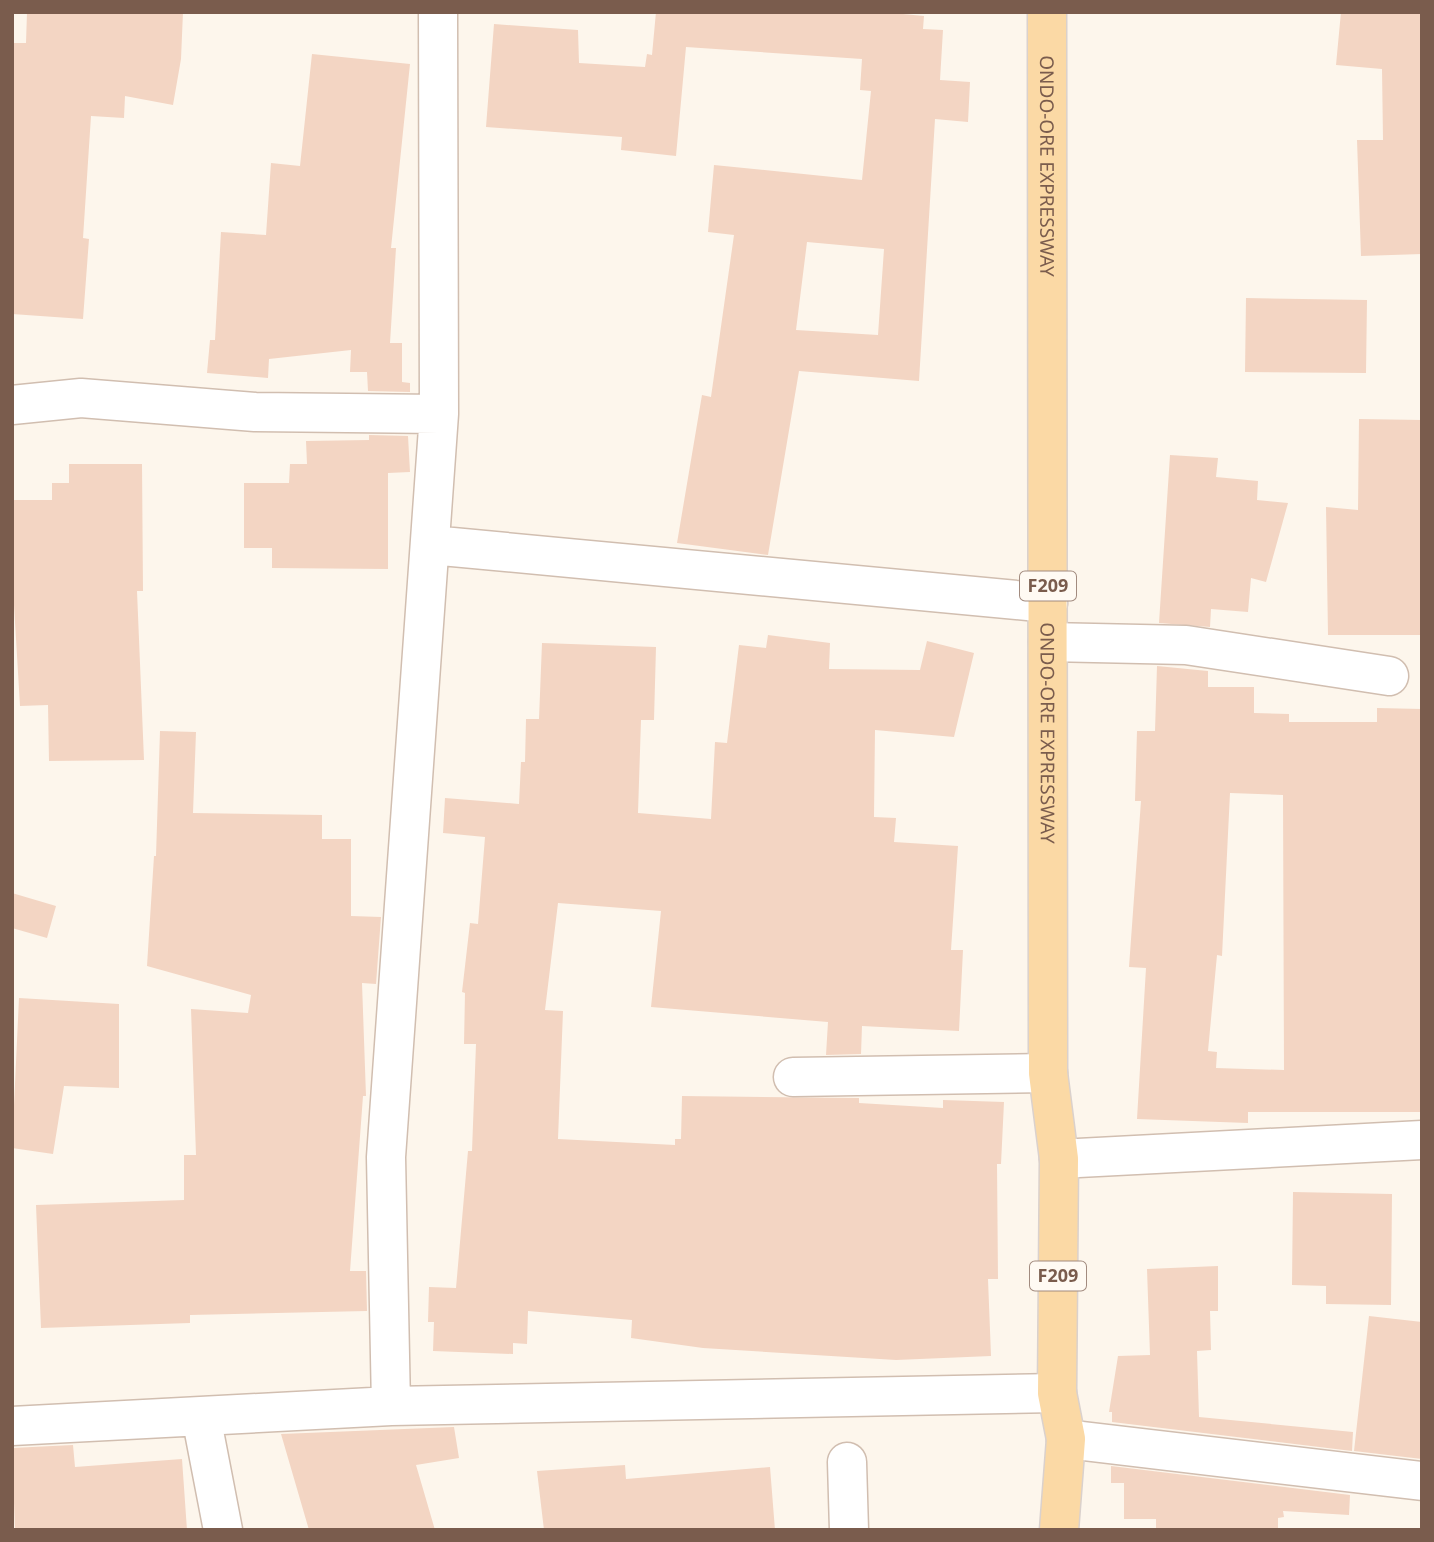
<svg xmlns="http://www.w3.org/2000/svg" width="1434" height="1542" viewBox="0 0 1434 1542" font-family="'Noto Sans',sans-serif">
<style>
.building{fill:#f3d5c3;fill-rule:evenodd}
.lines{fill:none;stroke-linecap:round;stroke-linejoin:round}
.minor-casing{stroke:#d1beb0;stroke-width:41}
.major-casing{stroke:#dad1cd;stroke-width:41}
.minor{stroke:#fff;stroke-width:38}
.major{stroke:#fbd9a5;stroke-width:38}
.labels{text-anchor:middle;stroke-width:6;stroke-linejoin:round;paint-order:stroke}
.shield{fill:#fffaf3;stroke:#a28b7f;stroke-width:2}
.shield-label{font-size:18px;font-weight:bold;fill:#7a5c4d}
.street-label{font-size:19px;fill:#7a5c4d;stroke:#fffaf3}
</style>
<rect width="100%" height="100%" fill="#fdf6ec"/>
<path class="building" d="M27,12H183L181,59L173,105L125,96L124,118L91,116L83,238L89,239L83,319L12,314V43H26Z
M656,12H882L924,16L923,29L943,30L940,80L970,82L968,122L935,119L919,381L799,371L768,555L677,543L702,395L711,397L734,235L708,232L714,165L862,180L871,91L860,90L862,59L686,47L676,156L621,150L622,137L486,127L494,24L578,30L579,63L645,67L647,54L652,55ZM807,242L884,249L878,335L796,330Z
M1341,12H1422V254L1361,256L1357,140H1383L1382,69L1336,65Z
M312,54L410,64L391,248H396L390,343H402V382L410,383V392L368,391L367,372H350L351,350L269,359L268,378L207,373L210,340H215L221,232L266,235L271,163L300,166Z
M1246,298L1367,300L1366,373L1245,372Z
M1359,419L1422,420V635H1328L1326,507L1358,510Z
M369,435L408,436L410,472L388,473V569L272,568V548H244V483H289L290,464H307L306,441L369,440Z
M1170,455L1218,458L1216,477L1258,481L1257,500L1288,503L1266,582L1251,578L1248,612L1211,609L1210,627L1159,623Z
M69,464H142L143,591H137L144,760L49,761L48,705L20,706L14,605L13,500H52V483H69Z
M768,635L830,643L829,669L920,670L927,641L974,653L954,737L875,730L874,817L896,818L894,842L958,846L951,950H963L959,1031L862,1026L861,1054L826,1055L828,1022L651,1007L661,911L558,903L545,1010L563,1011L558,1139L675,1145V1139H681L682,1096L859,1098V1103L943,1108V1100L1004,1102L1001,1164H997L998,1279H988L991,1356L896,1360L703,1348L631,1338L632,1320L528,1311L527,1344L513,1343V1354L433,1351L434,1322H428L429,1287L456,1288L468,1151H472L476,1044H464L465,993L462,992L470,923L478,924L485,837L443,833L445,798L519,804L521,762H525L526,719H539L542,643L656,647L654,720H641L638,813L711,819L715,742L727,743L739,645L766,648Z
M1157,666L1208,671V687H1254V713L1289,714V722H1377V708L1422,709V1112H1248V1123L1137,1119L1146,968L1129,967L1141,801H1135L1137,731H1155ZM1230,793L1283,795L1284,1070L1216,1068L1217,1052L1208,1051L1217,955L1222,956Z
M160,731L196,732L193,813L322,815V839H351V916L381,917L376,984L362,983L366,1096H363L350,1271H366L367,1311L190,1315V1323L41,1328L36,1205L184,1200V1155H196L191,1009L248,1013L251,995L147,966L154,856H156Z
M12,893L56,906L47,938L12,928Z
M19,998L119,1004V1088L64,1086L53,1154L12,1148Z
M1293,1192L1392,1194L1391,1305L1326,1304V1286L1292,1285Z
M1218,1266V1311H1210L1211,1350L1197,1351L1199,1417L1353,1432L1352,1451L1112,1422V1412H1109L1118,1356L1150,1355L1147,1269Z
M1369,1316L1422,1322V1459L1354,1451Z
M454,1427L459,1458L416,1465L435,1530H309L281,1434Z
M73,1445L75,1467L182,1459L187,1530H15L12,1448Z
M625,1465L626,1479L770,1467L775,1530H544L537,1471Z
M1111,1466L1350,1495L1349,1515L1283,1511L1284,1517L1278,1518V1530H1156V1519H1124V1483H1111Z"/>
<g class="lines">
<defs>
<path id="minor" d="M12,405L81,398L255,412L439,414
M431,545L1048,603
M1048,642L1186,645L1389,676
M793,1077L1048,1073
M1059,1159L1422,1140
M391,1406L386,1157L439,414L438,12
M201,1416L223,1530
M12,1426L391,1406L1057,1393
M1066,1439L1422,1481
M847,1462L849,1530"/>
<g id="major">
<path id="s1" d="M1047,12L1048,1073L1059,1159L1057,1393L1066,1439L1059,1530"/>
</g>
</defs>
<use href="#minor" class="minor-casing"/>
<use href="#major" class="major-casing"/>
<use href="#minor" class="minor"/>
<use href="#major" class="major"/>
</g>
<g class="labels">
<g class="shield">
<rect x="1020" y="571.5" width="56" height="29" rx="5"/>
<rect x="1030" y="1261.5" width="56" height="29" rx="5"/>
</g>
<g class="shield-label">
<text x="1048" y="592">F209</text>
<text x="1058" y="1282">F209</text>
</g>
<g class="street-label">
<text dy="7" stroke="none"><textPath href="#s1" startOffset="154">ONDO-ORE EXPRESSWAY</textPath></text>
<text dy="7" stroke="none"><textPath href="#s1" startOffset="721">ONDO-ORE EXPRESSWAY</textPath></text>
</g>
</g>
<rect width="1434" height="1542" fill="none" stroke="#7a5c4d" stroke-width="28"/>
</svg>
